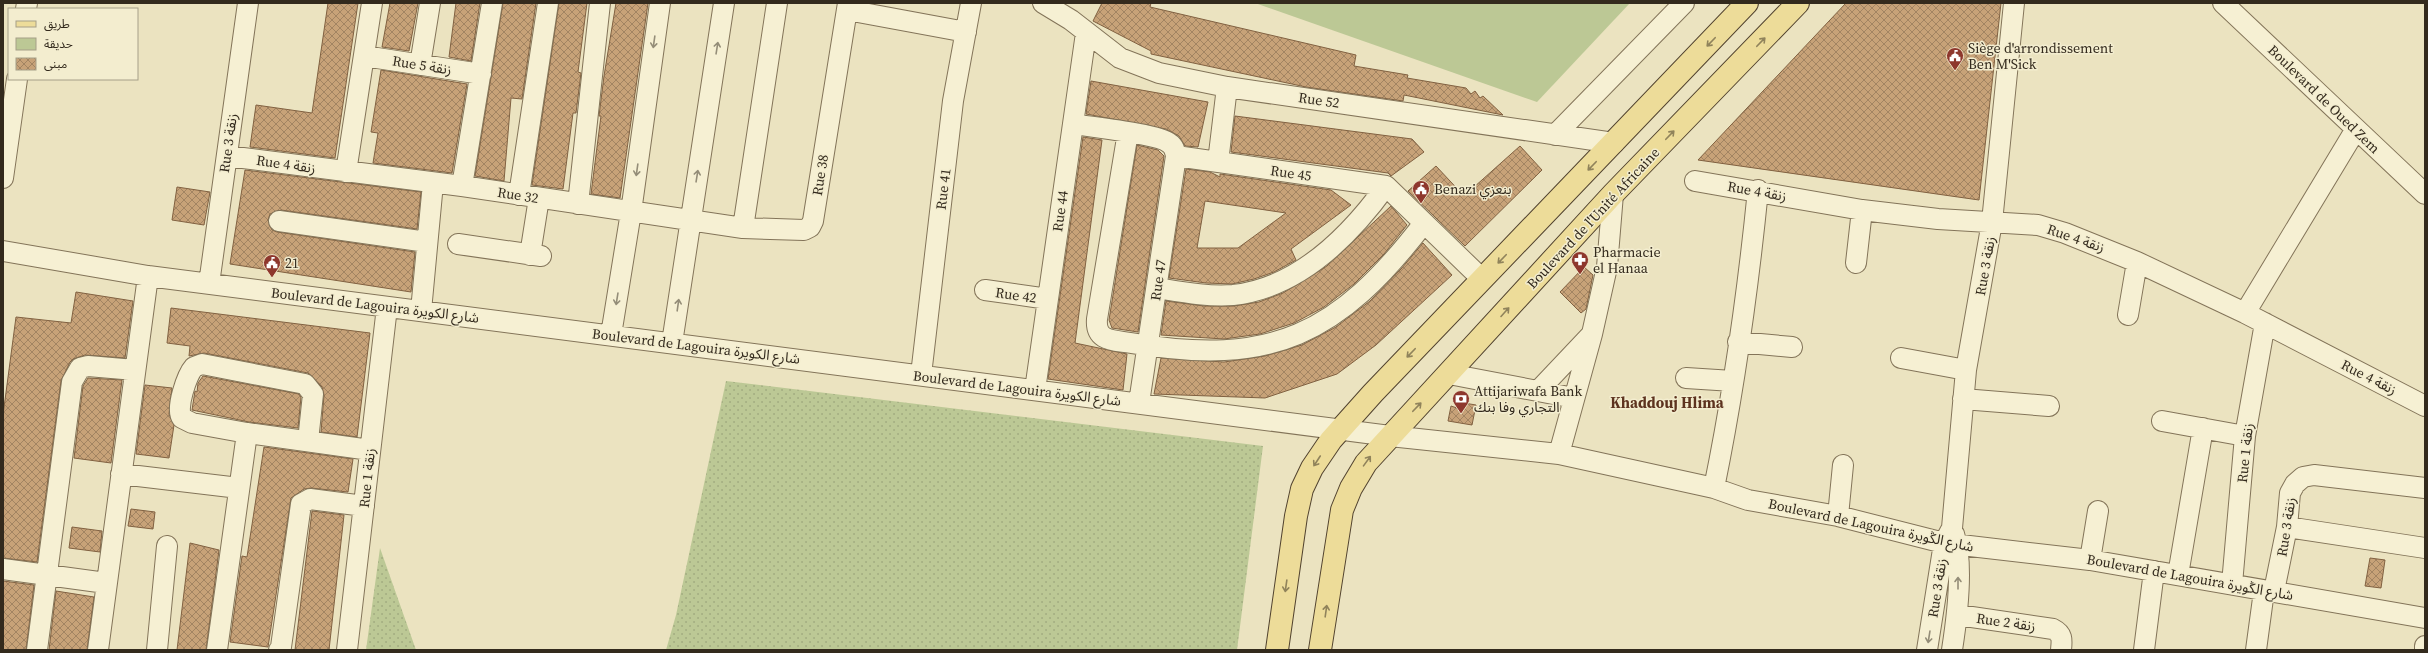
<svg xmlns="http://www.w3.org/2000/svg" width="2428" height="653" viewBox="0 0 2428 653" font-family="'Source Serif 4','Noto Sans Arabic',serif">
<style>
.grass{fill:url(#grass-dots)}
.green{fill:#bcc895}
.building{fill:url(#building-cross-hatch);stroke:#816141;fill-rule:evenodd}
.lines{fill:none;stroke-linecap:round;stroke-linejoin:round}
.minor-casing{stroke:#837459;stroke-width:22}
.major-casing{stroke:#51422e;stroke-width:24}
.minor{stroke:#f6f0d3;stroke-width:20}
.major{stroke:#eddc99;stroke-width:22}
.oneway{stroke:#948d78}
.oneway2{stroke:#90835b}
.labels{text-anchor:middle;stroke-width:3;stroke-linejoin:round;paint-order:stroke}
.poi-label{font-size:14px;fill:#332a1d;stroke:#f3edcf;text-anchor:start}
.street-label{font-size:14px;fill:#332a1d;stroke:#f3edcf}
.neighbourhood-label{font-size:15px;font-weight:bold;fill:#5d331f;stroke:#f3edcf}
</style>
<defs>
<pattern id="grass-dots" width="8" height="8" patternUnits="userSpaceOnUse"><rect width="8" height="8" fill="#bcc895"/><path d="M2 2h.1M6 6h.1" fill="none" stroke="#a2ac80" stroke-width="1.8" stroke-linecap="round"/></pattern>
<pattern id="building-cross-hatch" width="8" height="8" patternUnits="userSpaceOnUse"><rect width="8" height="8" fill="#c7a278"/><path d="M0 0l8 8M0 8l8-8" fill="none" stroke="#a28462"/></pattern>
</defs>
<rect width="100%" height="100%" fill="#ebe3c0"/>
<path class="grass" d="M726,381L1263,446L1237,650H666L676,615Z
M380,548L416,650H366Z"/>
<path class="green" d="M1255,3H1630L1537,102Z"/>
<path class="building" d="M328,3H358L335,158L250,147L256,105L312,113Z
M390,3H418L409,51L382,47Z
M456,3H480L471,61L449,57Z
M503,3H536L522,99L511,98L504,181L475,176Z
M559,3H587L578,72L581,73L576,113H573L563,189L532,185Z
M616,3H648L620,198L591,194L601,116H599L604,76Z
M1102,3H1151L1150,7L1356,55L1354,66L1408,75L1407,78L1466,88L1471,94L1475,91L1480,98L1483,96L1503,115L1404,95L1403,101L1306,87L1151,54V51L1093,21Z
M1846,3H2001L1979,200L1698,160Z
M381,70L467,84L452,173L373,163L378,133L371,132Z
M1091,81L1208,102L1198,147L1185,146L1179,136L1166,129L1086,114Z
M1235,116L1412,139L1424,152L1391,176L1388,173L1231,152Z
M1083,137L1102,140L1075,343L1127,354L1123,390L1048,379Z
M1137,145L1158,150L1164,156L1138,332L1112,328L1109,320Z
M1520,146L1542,170L1465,246L1408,191L1436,166L1464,196Z
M1186,169L1210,172L1220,177V174L1331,190L1351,205L1291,249L1296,260L1274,272L1254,279L1232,284L1206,283L1169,278ZM1205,201L1286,213L1238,248H1197Z
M245,170L421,192L417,229L281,210L270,214L268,220L272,230L277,232L415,252L411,292L230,264Z
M177,187L210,192L204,225L172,220Z
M1391,206L1407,225L1384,254L1354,284L1324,307L1294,323L1260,334L1224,339L1161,335L1166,301L1204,306H1234L1259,302L1283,293L1327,266Z
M1423,243L1452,275L1376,345L1337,374L1265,398L1154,394L1161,358L1224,362L1265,356L1302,345L1336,327L1370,301L1401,269Z
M1584,267L1593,275L1586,309L1581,313L1560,292Z
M76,292L133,301L125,358L85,355L73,359L70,362L61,381L37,562L3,558V415L16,317L71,323Z
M171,308L370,333L357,437L321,432L324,395L322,387L308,373L204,353L189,356L190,346L167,343Z
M203,376L299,394L301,397L298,428L249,422L192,410L195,391L197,392L198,383Z
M88,378L122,380L111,463L74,458L83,386Z
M145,385L172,388L169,414L174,425L169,458L136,454Z
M1458,402L1476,405L1472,425L1448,421L1451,406L1457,408Z
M264,447L353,459L348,492L311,488L304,489L291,498L268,647L230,642L242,556L247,557Z
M131,509L155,512L153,529L128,526Z
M312,511L344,515L329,650H295Z
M72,527L102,531L100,552L69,548Z
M190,543L219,550L206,650H177Z
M2370,558L2385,560L2381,588L2365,586Z
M3,581L34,585L26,650H3Z
M56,591L94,597L87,650H49Z"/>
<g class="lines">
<defs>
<path id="minor" d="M1043,3L1071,20L1120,58L1159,73L1227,87L1614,143
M2223,3L2425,194
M26,9L27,3
M847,10L966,32
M364,56L481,74
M420,65L430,3
M1073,124C1090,127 1158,134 1169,143C1174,146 1175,151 1176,156L1386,186L1482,279
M1128,132L1097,319C1095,342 1114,340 1131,343C1272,367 1338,335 1424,223
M1555,135L1684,3
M227,156L462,186L743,228L804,230L810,227L813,221L848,3
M1218,162L1227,87
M346,172L372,3
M3,178L17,79
M1695,181L1862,210L1938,219L2038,225L2065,233L2137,262L2245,313L2425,406
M462,186L492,3
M519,195L548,3
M578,204L600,3
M279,221L427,242
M743,228L777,3
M458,244L541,256
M3,251L148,276L1390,436L1559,454L1714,488L1748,500L1838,516L1944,543L2090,560L2425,618
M530,255L539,198
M1856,263L1862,210
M209,284L248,3
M1157,288C1182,292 1208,297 1233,295C1298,288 1349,237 1386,186
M985,290L1048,299
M421,311L433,183
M2245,313L2356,129
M2128,315L2137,262
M611,335L631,212L660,3
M1738,342L1792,347
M672,343L724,3
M1901,358L1966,370
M1449,374L1574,398
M921,375L953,101L971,3
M1686,378L1733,381
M1035,390L1086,33
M1538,391L1590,336
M1963,399L2049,406
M1139,403L1176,156
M2162,421L2245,436
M247,433L192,423L182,418C175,409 187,375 194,367L202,364L305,384L313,394L308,441
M1559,454L1592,334L1607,267L1613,194
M121,474L239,488
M1714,488C1734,390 1748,290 1758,190
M1838,516L1843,465
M2287,527L2425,548
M2090,560L2098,511
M3,569L106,583
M2178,575L2203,428
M2232,584L2245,436L2265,323
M2274,591L2287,527L2290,493L2295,484L2303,477L2314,475L2425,488
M1958,615L2053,629C2063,634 2062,640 2061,650
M37,650L72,382L80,368L88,366L135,370
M98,650L148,276
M157,650L167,546
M217,650L247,433L370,450
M279,650L281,647L301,504L310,499L364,506
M347,650L387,307
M1927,650L1944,543L1952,528L1966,370L1992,222L2014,3
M1952,650C1957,618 1964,564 1954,534
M2144,650L2154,571
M2256,650L2264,591
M2425,650V646"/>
<path id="major" d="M1277,650L1296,516L1302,489L1312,468L1331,440L1373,393L1747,3
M1320,650L1342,510L1351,488L1366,463L1613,194L1798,3"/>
</defs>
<use href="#minor" class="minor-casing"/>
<use href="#major" class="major-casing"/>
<use href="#minor" class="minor"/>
<use href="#major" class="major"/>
</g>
<defs><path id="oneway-shaft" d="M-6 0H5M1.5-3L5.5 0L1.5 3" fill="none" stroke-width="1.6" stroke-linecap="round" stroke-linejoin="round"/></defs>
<g class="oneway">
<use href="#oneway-shaft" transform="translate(654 42) rotate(98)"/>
<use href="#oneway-shaft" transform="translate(717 48) rotate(-81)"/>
<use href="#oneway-shaft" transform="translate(637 170) rotate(98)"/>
<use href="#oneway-shaft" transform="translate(697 176) rotate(-81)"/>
<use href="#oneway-shaft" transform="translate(617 299) rotate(99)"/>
<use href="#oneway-shaft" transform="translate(678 305) rotate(-82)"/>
<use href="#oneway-shaft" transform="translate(1958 583) rotate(-90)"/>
<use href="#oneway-shaft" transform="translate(1929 637) rotate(99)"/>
</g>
<g class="oneway2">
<use href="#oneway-shaft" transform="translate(1711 42) rotate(134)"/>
<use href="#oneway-shaft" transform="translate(1761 42) rotate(-46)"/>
<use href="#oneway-shaft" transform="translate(1670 135) rotate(-46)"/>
<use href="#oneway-shaft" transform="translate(1592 166) rotate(134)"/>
<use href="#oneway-shaft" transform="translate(1502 259) rotate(134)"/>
<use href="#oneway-shaft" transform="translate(1505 312) rotate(-48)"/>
<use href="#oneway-shaft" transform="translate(1411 353) rotate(134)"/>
<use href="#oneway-shaft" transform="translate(1417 407) rotate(-46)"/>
<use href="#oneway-shaft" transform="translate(1317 461) rotate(123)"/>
<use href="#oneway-shaft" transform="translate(1367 461) rotate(-54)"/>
<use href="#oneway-shaft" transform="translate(1286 586) rotate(98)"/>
<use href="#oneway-shaft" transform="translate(1326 611) rotate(-82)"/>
</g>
<defs>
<symbol id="civic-pin" viewBox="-11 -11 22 30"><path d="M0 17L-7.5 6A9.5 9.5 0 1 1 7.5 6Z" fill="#8e372d" stroke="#f3edcf"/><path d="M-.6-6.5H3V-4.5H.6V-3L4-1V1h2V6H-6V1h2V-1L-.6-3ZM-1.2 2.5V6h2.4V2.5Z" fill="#fff"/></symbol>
<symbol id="pharmacy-pin" viewBox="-11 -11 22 30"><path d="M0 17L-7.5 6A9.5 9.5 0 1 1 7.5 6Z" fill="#8e372d" stroke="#f3edcf"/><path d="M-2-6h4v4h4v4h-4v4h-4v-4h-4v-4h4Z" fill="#fff"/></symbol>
<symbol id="bank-pin" viewBox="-11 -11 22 30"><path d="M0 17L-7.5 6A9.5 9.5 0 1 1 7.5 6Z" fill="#8e372d" stroke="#f3edcf"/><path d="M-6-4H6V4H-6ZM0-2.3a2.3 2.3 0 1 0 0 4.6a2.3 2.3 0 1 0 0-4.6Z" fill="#fff"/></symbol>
</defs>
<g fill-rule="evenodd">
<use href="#civic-pin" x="1945" y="46" width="20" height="27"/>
<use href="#civic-pin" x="1411" y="179" width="20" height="27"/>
<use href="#pharmacy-pin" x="1570" y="250" width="20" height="27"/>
<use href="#civic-pin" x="262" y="253" width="20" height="27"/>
<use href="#bank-pin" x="1451" y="389" width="20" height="27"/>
</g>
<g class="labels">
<g class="poi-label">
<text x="1968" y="53">Siège d'arrondissement<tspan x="1968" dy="16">Ben M'Sick</tspan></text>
<text x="1434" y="194">Benazi بنعزي</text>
<text x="1593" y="257">Pharmacie<tspan x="1593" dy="16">el Hanaa</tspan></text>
<text x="285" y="268">21</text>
<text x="1474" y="396">Attijariwafa Bank<tspan x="1474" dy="16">التجاري وفا بنك</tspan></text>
</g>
<g class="street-label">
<text transform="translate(422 65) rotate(9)" y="5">Rue 5 زنقة</text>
<text transform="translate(2324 99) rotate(44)" y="5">Boulevard de Oued Zem</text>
<text transform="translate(1319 100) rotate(8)" y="5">Rue 52</text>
<text transform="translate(228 143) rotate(-82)" y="5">Rue 3 زنقة</text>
<text transform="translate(286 164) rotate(8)" y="5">Rue 4 زنقة</text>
<text transform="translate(1291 173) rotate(8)" y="5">Rue 45</text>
<text transform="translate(820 175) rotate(-81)" y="5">Rue 38</text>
<text transform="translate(943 189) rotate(-83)" y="5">Rue 41</text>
<text transform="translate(1757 191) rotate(10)" y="5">Rue 4 زنقة</text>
<text transform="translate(518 195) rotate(9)" y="5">Rue 32</text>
<text transform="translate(1060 211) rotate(-82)" y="5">Rue 44</text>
<text transform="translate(1593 218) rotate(-47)" y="5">Boulevard de l'Unité Africaine</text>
<text transform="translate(2076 238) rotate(19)" y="5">Rue 4 زنقة</text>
<text transform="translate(1985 266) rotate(-80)" y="5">Rue 3 زنقة</text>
<text transform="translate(1158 280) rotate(-82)" y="5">Rue 47</text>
<text transform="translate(1016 295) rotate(8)" y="5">Rue 42</text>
<text transform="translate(375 305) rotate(7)" y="5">Boulevard de Lagouira شارع الكويرة</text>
<text transform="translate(696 346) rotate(7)" y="5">Boulevard de Lagouira شارع الكويرة</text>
<text transform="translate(2369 377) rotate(27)" y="5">Rue 4 زنقة</text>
<text transform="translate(1017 388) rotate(7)" y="5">Boulevard de Lagouira شارع الكويرة</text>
<text transform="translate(2245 453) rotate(-84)" y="5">Rue 1 زنقة</text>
<text transform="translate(367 478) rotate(-84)" y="5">Rue 1 زنقة</text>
<text transform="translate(1871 525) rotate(12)" y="5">Boulevard de Lagouira شارع الڭويرة</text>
<text transform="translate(2286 527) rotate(-81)" y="5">Rue 3 زنقة</text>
<text transform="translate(2190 577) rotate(10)" y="5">Boulevard de Lagouira شارع الڭويرة</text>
<text transform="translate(1937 588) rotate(-81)" y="5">Rue 3 زنقة</text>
<text transform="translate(2006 622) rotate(8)" y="5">Rue 2 زنقة</text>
</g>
<g class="neighbourhood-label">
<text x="1667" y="408">Khaddouj Hlima</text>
</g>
</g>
<rect width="2428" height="653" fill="none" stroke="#332a1d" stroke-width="8"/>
<rect x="8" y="8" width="130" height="72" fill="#f3edcf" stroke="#a69f88"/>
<rect x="16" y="21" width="20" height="6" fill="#eddc99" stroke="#a69f88"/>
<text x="44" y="28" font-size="12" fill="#332a1d">طريق</text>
<rect x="16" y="38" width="20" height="12" fill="#bcc895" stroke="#a69f88"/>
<text x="44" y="48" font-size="12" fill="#332a1d">حديقة</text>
<rect x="16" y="58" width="20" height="12" fill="url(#building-cross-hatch)" stroke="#a69f88"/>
<text x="44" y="68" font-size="12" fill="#332a1d">مبنى</text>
</svg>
